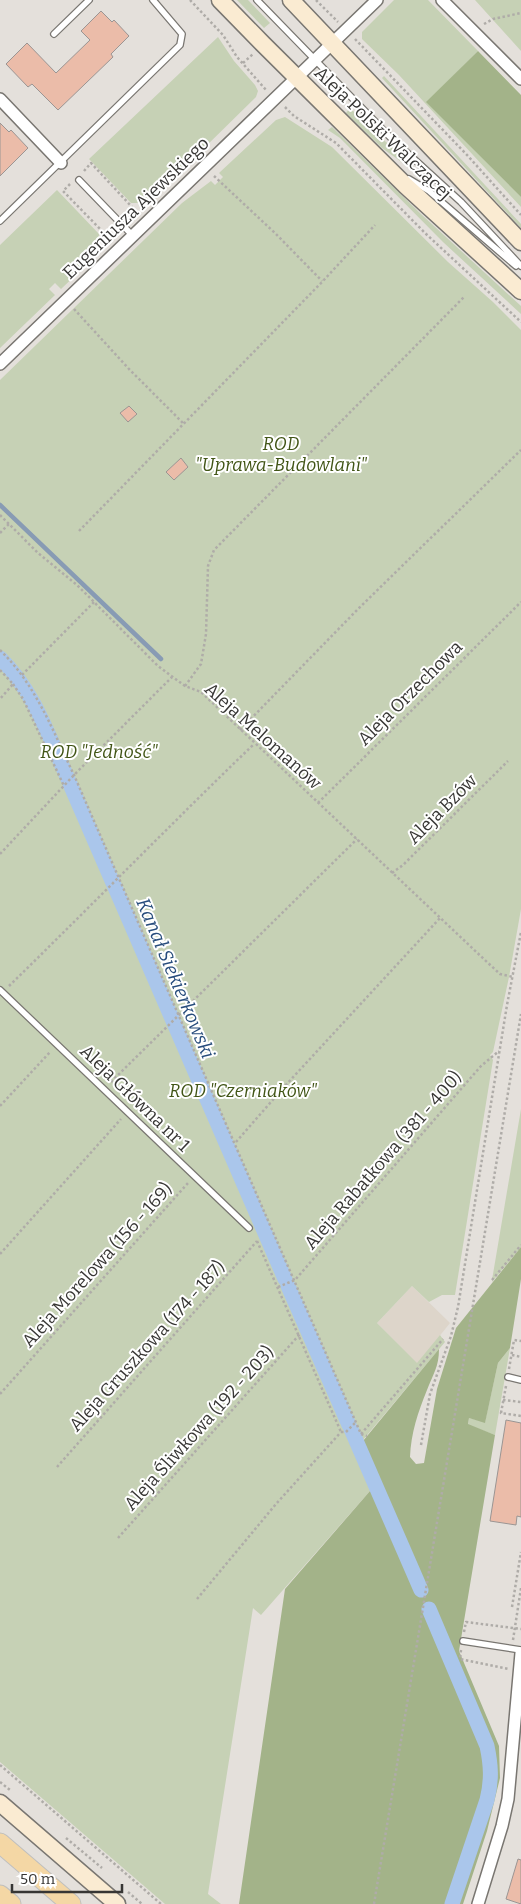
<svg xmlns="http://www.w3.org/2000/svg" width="521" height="1904" viewBox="0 0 521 1904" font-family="Bitter,serif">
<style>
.built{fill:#ddd5ca}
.green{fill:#c6d1b5}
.forest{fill:#a3b389}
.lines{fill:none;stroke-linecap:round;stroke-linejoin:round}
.stream{stroke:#889bb4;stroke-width:4.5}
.canal{stroke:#aac6eb;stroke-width:15}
.building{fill:#ebbca9;stroke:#9b9593}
.service-casing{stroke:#797671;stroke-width:8}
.minor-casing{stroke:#797671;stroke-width:14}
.secondary-casing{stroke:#797671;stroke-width:19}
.primary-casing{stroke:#bfbfbe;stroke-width:21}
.path{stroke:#afaca8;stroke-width:2.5;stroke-dasharray:2.5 2.5;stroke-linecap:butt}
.service{stroke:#fff;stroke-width:5.5}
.minor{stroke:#fff;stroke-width:11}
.secondary{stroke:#faebd2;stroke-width:16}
.primary{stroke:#f4d7a5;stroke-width:19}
.labels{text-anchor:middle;stroke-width:4;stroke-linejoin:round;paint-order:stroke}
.street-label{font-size:18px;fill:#373634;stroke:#fff}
.park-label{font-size:18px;font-style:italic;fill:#415516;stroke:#fff}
.water-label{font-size:19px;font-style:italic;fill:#274c7c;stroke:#fff}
</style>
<rect width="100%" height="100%" fill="#e4e0db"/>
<path class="built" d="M412,1286L450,1323L417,1364L377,1323Z"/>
<path class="green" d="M237,0H248L270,23L264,28Z
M394,0H428L478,51L427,102L521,197V207L399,75L362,39V32Z
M475,0H521V51Z
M218,37L234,61L255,85L258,91L256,97L198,154L194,150L188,156L192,160L151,203H131L89,159Z
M384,76L521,224V228L382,78Z
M350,108L386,142L430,181L428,184L414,171L382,148L346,113Z
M285,117L332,147L448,262L493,302L521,330V909L509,977L493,1052L490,1055L493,1060L455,1295H442L429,1302L412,1286L377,1323L417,1363L440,1335L445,1342L363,1440L381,1482L370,1491L261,1615L253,1608L208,1894L221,1904H165L0,1762V380L182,203L211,181L215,185L223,177L219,173L276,120Z
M332,127L422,215L521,306V314L443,242L340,138L328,130Z
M57,190L99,234L98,254L61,289L55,283L49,289L55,295L0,348V245Z
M521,1109V1247L492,1282V1280Z
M510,1348L495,1435L468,1425L469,1418L485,1422L498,1363Z"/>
<path class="forest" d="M478,51L521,95V197L426,102Z
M521,1247V1279L510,1348L498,1363L485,1423L469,1418L468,1424L495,1435L459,1651L499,1746L500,1778L487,1831L463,1904H239L285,1589L370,1491L381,1482L363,1441L439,1349C439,1367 433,1374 427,1390C418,1412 411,1433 410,1457L416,1464L424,1463L437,1389L456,1328Z"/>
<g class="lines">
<path class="stream" d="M0,505L161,659"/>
<path class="canal" d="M0,658C34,691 49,737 68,779
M70,784L113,883
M114,885L285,1279
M288,1286L349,1425
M351,1429L421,1590
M429,1609L487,1746C491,1765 492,1780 487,1800L452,1904"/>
</g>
<path class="building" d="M101,11L112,22L114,20L129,36L111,54L113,57L58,110L32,84L28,87L6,64L27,43L56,73L90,40L81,31Z
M0,123L9,132L11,130L28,148L0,176Z
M129,406L137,414L128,422L120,413Z
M181,458L188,467L174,480L166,472Z
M506,1420L521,1423V1517L517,1516L516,1525L490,1521Z
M518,1859L521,1860V1904L506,1899Z"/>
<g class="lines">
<defs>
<path id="service" d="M257,0L392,139L461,202L521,266
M54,34L89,0
M409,179L429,191L516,266
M79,180L132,235
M0,221L180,45L182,34L153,0
M0,990L249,1228
M508,1377L521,1380
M463,1641L521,1650"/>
<path id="minor" d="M442,0L521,79
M0,99L61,163
M0,364L377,0
M478,1904L502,1826L508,1799L521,1653"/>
<path id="secondary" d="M220,0L263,44L406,186L521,291
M291,0L521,242
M0,1803L117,1904"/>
<path id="primary" d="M0,1843L71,1904
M0,1895L11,1904"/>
</defs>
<use href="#service" class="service-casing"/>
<use href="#minor" class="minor-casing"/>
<use href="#secondary" class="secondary-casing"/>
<use href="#primary" class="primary-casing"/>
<path class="path" d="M190,0L223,35L237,57L266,90
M316,0L338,22
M484,24L493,19L521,13
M355,39L468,156L521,215
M243,63L253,54
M285,107L294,116L336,143L425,233L521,322
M84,171L91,163L132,207
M214,176L276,234L322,281
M70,184L63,191L104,233
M74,309L129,369L184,424
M0,515L38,553L77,585L158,666L185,686L201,692L487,962L500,974L513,977
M79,531L322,282L375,225
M0,533L9,524
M0,650C36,685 53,731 74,775L361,1434L367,1436
M0,670L13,684L0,699
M22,675L94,602
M13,684L23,699L64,786
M185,686L201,664L206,634L208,566L214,550L465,296
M240,730L359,608L521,450
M318,803L521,602
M0,854L74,775L172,677
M392,873L403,865L508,761
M9,986C91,906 171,824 254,744
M111,1082L357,839
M0,1106L51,1051
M236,1142L284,1087L440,918
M257,1241L341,1432
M0,1254L121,1119
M492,1280L521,1245
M278,1287L295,1280L481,1066L499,1051
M512,1355L521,1357
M509,1369L514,1340L521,1341
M506,1386L501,1413L521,1416
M0,1394L188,1183
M503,1400L521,1402
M341,1432H346L356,1422
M361,1434L443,1339
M421,1445L430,1394L451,1336L458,1307L507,1005L521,932
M57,1467L257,1241
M118,1538L300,1334
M197,1599L276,1504L341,1432
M512,1607L521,1552
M464,1632L466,1622L521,1629
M513,1640L521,1588
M461,1650L460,1659L509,1669
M0,1765L161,1904
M0,1782L10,1790
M66,1838L102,1868
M128,1892L142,1904
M374,1904L521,1014"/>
<use href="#service" class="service"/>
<use href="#minor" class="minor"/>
<use href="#secondary" class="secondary"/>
<use href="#primary" class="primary"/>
</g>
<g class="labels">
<g class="street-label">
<text transform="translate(383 133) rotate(44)" y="6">Aleja Polski Walczącej</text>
<text transform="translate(136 208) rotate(-44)" y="6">Eugeniusza Ajewskiego</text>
<text transform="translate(410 693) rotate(-45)" y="6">Aleja Orzechowa</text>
<text transform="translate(263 736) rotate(42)" y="6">Aleja Melomanów</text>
<text transform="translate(442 809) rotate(-45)" y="6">Aleja Bzów</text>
<text transform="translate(135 1098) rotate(44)" y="6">Aleja Główna nr 1</text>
<text transform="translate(383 1160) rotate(-49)" y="6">Aleja Rabatkowa (381 - 400)</text>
<text transform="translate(97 1265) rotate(-48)" y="6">Aleja Morelowa (156 - 169)</text>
<text transform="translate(147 1346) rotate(-48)" y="6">Aleja Gruszkowa (174 - 187)</text>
<text transform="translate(199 1428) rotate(-48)" y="6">Aleja Śliwkowa (192 - 203)</text>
</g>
<g class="park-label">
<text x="281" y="450">ROD<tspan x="281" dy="21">"Uprawa-Budowlani"</tspan></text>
<text x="99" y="758">ROD "Jedność"</text>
<text x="243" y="1097">ROD "Czerniaków"</text>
</g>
<g class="water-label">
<text transform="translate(176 978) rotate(67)" y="7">Kanał Siekierkowski</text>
</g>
</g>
<path d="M12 1884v8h110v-8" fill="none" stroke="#373634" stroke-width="2.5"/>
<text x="20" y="1884" font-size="15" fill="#373634" stroke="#ffffff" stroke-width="4" paint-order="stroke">50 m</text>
</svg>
